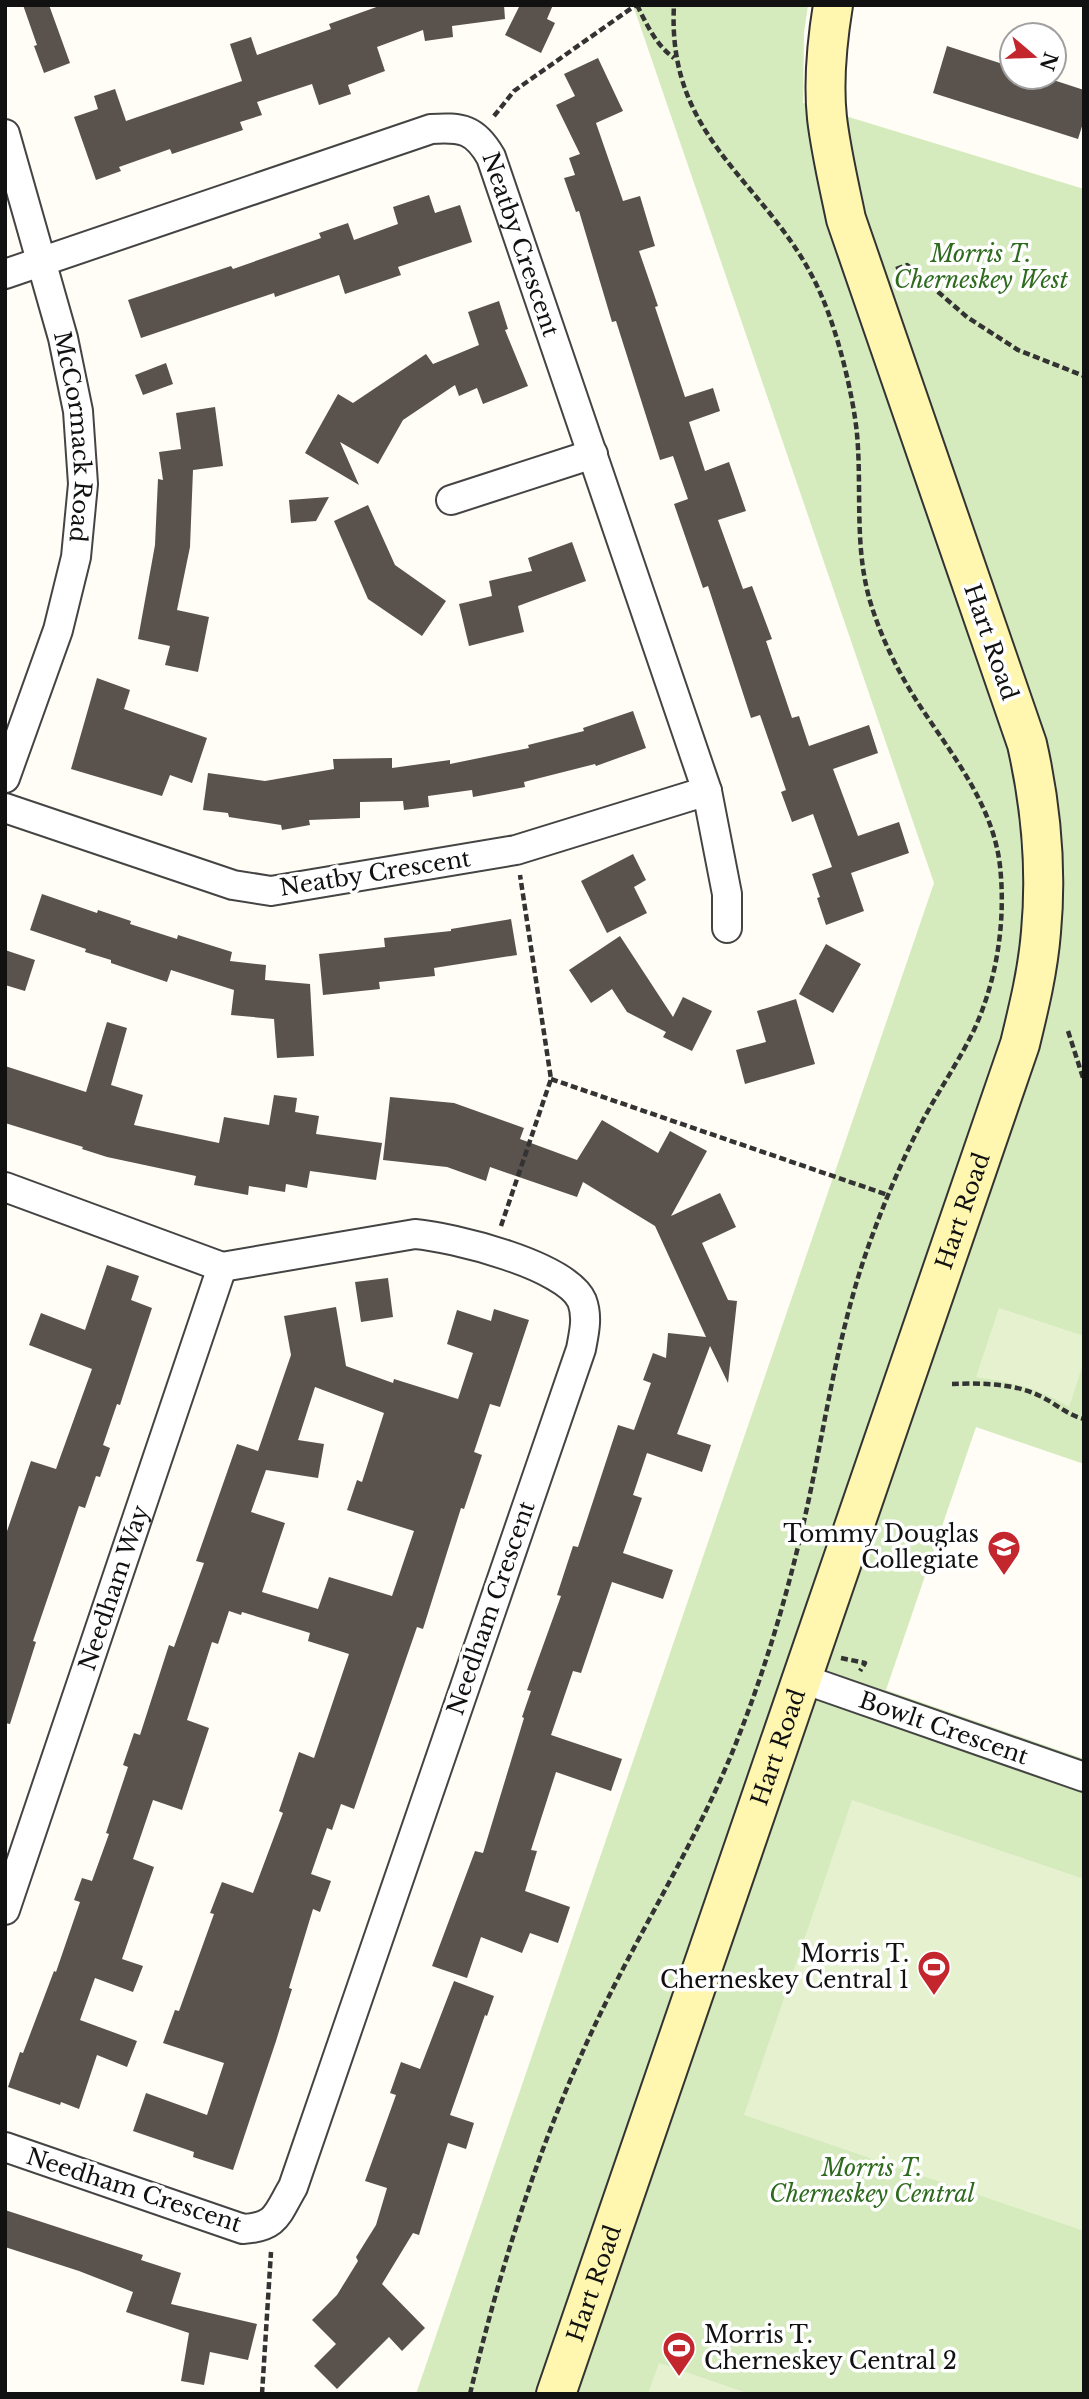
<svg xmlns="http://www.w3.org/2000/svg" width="1089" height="2399" viewBox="0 0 1089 2399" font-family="'Libre Baskerville',serif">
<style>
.green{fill:#d5ebbd}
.pitch{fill:#e6f2cf}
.building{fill:#5a524d;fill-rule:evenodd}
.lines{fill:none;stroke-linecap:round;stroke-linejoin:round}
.street-casing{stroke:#444;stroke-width:32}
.secondary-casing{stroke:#333;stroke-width:42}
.path{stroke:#333;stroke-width:4.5;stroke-dasharray:7 3.5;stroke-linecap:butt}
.street{stroke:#fff;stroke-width:28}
.secondary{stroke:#fff6b0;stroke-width:38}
.labels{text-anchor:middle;stroke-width:7;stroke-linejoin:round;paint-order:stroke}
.street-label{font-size:23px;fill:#111;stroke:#fff}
.park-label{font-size:23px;font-style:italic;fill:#2f6b1f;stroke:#fff}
.poi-label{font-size:23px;fill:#111;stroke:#fff;text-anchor:end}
</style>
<rect width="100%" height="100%" fill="#fffdf5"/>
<path class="green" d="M633,5H808L804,33L803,103L1084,189V1464L976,1427L886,1690L1084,1759V2394H416L934,883Z"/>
<path class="pitch" d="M999,1308L1084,1336V1361L1069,1407C1040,1388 1010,1382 976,1377Z
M852,1800L1084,1879V2231L744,2115Z
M659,2363L750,2394H648Z"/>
<path class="building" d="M23,5H49L70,63L44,73L34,46L37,45Z
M382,5H504L505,19L452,26L453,37L425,41L423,30L377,47L385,71L348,85L351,94L319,105L312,84L257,102L262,115L240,122L243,130L172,154L170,149L119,167L121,171L96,180L74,117L98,109L94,96L115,89L126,121L242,81L230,44L251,37L257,55L331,29L329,24Z
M520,5H553L547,19L555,23L541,53L505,35Z
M947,46L1012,67V77H1044L1084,90V120L1078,139L933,93Z
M598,58L623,111L596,123L623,201L640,196L655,246L639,251L658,306L655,307L685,397L713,388L720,411L689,422L705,471L729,462L746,511L718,520L743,589L752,586L772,639L766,641L792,718L799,716L809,746L869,725L878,753L833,769L858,836L899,822L909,853L851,873L864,911L826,925L817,898L820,897L812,874L832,867L813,814L792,822L781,792L786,790L760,715L751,718L708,586L703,588L674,504L688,499L673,456L660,460L616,321L612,322L579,211L576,212L564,178L575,175L569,158L580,154L556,105L575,96L564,74Z
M429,195L435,213L460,205L472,242L398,267L401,275L345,294L339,275L275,297L274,293L141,338L128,300L231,266L233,269L321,238L319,233L348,223L354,240L398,224L393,207Z
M499,301L508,329L505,330L528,386L483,404L477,388L459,396L455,385L403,420L378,464L340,442L359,485L305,453L338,394L353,403L426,354L433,364L479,345L468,312Z
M166,363L173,384L143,395L135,375Z
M215,407L223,466L193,470L190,547L177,610L209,617L198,672L165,665L170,646L138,639L155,545L158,479L163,480L159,452L181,449L176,413Z
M329,497L316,521L291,523L289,500Z
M368,505L395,565L446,601L422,636L368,599L334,521Z
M572,542L586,581L518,606L524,632L469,646L459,604L492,596L489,581L532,571L528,558Z
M97,678L130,690L124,709L207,738L192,783L170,775L162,796L71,769Z
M633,711L646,748L596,766L595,764L524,782L525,787L473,797L472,790L428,796L429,807L404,810L403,801L360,802V818L309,820L310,825L282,830L281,825L229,817L228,813L203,810L208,773L265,781L334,769L333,759L392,758V768L450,760V764L529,748L528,745L584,731L583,728Z
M633,854L646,880L634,887L647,913L607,933L581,881Z
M42,894L97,913L98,910L131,921L130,924L177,939L178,935L232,952L230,961L266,965L265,980L310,984L314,1056L277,1058L274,1019L231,1015L234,990L171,970L167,982L111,963V960L85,952L86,949L30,930Z
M511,919L517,955L434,968L435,976L379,982L380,989L323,995L319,954L385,947L384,938L451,931V929Z
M620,936L673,1017L683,997L712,1011L692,1051L663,1037L666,1032L627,1012L612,989L591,1003L569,970Z
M826,944L861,964L833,1013L799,994Z
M5,950L35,960L25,991L5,985Z
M796,999L815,1064L745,1084L736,1050L766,1042L757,1011Z
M107,1022L127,1028L111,1085L143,1095L134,1125L219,1143L224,1117L269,1125L274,1095L297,1098L295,1112L319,1116L316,1134L382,1143L376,1180L310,1171L307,1188L286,1184L285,1192L249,1186L248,1195L194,1185L196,1176L107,1157L82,1149L83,1147L5,1123V1066L86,1092Z
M390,1097L454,1103L524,1128L520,1139L577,1160L602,1120L658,1153L670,1131L707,1151L671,1216L720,1193L736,1227L702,1243L728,1300L737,1301L728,1383L710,1346L677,1434L711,1445L702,1472L647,1453L633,1495L642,1498L623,1553L673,1570L663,1599L612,1582L581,1673L573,1671L551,1735L622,1759L611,1791L556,1772L531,1850L537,1851L525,1891L570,1907L558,1943L530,1933L522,1953L481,1937L467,1978L432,1966L475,1851L483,1853L524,1718L522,1717L531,1691L527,1690L561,1596L557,1595L573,1546L578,1547L618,1425L634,1430L651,1383L643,1380L653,1353L666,1358L668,1333L706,1337L655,1226L583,1182L577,1197L490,1167L486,1181L447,1167L383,1160Z
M107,1265L139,1276L131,1300L152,1308L120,1405L117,1404L103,1445L110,1448L100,1477L96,1476L85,1508L79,1506L33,1641L36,1642L10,1724L5,1723V1537L31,1461L56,1469L92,1369L29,1345L41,1313L85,1330Z
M388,1278L393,1317L361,1322L355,1282Z
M336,1307L346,1366L393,1383L394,1379L458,1399L473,1353L447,1344L457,1310L491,1321L494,1309L529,1320L500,1407L490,1404L474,1452L482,1455L464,1509L461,1508L423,1629L417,1627L354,1809L341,1804L332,1830L327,1828L311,1874L331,1881L320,1912L313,1909L289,1988L292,1989L276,2041L233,2170L193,2157L194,2152L133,2131L146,2093L207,2115L224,2063L163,2043L175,2010L179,2011L214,1914L210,1913L222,1882L253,1893L283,1813L279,1811L299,1752L314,1758L349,1654L308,1641L310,1633L242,1612L241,1615L229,1611L218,1644L212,1642L187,1720L209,1728L182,1810L153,1800L133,1859L154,1867L122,1959L143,1966L133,1992L95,1978L80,2020L137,2041L127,2067L97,2055L79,2109L61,2102L60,2105L8,2087L20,2052L23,2053L54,1971L56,1972L80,1902L74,1900L82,1878L92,1881L109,1834L106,1833L128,1767L123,1765L134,1733L140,1735L169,1645L174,1647L204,1563L196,1561L237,1444L258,1451L291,1355L284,1316ZM315,1387L384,1413L362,1482L357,1480L347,1510L414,1531L392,1596L329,1577L318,1609L262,1592L285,1523L251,1512L266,1470L318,1478L324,1444L298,1440Z
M454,1981L494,1996L487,2016L485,2015L450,2115L474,2123L466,2149L448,2143L419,2235L413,2233L382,2284L425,2328L402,2351L389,2337L337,2389L314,2366L336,2344L312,2320L337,2295L358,2261L356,2257L376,2225L387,2188L365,2181L396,2095L390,2093L401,2062L420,2069Z
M5,2210L143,2255L141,2260L181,2273L171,2304L257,2324L248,2360L210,2352L204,2385L181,2381L189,2333L126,2312L133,2292L79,2271L5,2247Z"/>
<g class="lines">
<defs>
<g id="street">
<path id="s1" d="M5,134L63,338L78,411L83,484L76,557L58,630L5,778"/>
<path id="s2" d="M5,274L431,129C462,127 475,129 491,157L707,791L516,850L271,891L233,885L5,808"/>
<path d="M451,500L593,454"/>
<path d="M707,791L727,894V928"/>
<path d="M5,1187L222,1267L415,1234C451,1237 567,1265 582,1301C588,1317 584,1333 581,1349L293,2187C277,2214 277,2227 243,2229L5,2147"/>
<path id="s3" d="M803,1679L1084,1777"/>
<path id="s4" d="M5,1910L222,1267"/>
</g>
<g id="secondary">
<path id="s5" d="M556,2394L1020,1044C1029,1007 1038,970 1041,932C1047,868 1041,806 1027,744L846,219C839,185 831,152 827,118C823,81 827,42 833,5"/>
</g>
</defs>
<use href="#street" class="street-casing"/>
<use href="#secondary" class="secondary-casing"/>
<path class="path" d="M637,5C647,25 656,45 674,58
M494,116L514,91L636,5
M896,269L907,265L967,317L1018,350L1084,376
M1068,1031L1084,1081
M551,1079L888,1195
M501,1226L551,1079L520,875
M952,1384C980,1383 1014,1383 1040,1396C1055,1403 1067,1415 1084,1419
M841,1658L865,1663L860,1671
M262,2394L271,2252
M470,2394C500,2268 539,2144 594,2027C640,1929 699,1838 738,1738C773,1649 798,1557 816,1464C831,1388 844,1312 871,1239C886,1198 903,1158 923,1120C939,1090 959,1061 974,1030C997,980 1006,921 1000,866C993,805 953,756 920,706C899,674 881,638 870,601C854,546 862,490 857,434C853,394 838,334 822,297C774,183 666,146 674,5"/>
<use href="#street" class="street"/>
<use href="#secondary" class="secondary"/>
</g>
<defs>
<symbol id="school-pin" viewBox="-11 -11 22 30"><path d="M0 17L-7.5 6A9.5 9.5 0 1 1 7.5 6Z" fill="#c4262e" stroke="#fff"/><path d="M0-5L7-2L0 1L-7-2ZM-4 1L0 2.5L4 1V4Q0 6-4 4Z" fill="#fff"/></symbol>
<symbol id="stadium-pin" viewBox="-11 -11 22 30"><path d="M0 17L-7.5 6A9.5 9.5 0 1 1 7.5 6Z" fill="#c4262e" stroke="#fff"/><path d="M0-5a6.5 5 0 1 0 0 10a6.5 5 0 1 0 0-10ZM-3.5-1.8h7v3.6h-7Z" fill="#fff"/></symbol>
</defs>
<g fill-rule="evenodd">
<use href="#school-pin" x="985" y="1528" width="38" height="52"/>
<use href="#stadium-pin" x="915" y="1948" width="38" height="52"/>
<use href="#stadium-pin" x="660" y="2329" width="38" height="52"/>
</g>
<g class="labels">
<g class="street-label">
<text dy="8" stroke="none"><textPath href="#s2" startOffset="614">Neatby Crescent</textPath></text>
<text dy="8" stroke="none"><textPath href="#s1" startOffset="312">McCormack Road</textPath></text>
<text transform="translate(991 642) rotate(71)" y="8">Hart Road</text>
<text transform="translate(375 873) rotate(-9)" y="8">Neatby Crescent</text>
<text dy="8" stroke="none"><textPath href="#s5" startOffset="1251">Hart Road</textPath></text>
<text dy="8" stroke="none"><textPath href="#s4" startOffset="340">Needham Way</textPath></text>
<text transform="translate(491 1608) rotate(-71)" y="8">Needham Crescent</text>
<text dy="8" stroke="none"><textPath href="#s3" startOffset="149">Bowlt Crescent</textPath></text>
<text dy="8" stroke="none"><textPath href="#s5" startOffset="684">Hart Road</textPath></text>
<text transform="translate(134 2190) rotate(18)" y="8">Needham Crescent</text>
<text dy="8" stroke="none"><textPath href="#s5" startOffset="117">Hart Road</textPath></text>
</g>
<g class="park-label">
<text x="981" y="262">Morris T.<tspan x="981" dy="26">Cherneskey West</tspan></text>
<text x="872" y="2176">Morris T.<tspan x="872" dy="26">Cherneskey Central</tspan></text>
</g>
<g class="poi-label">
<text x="979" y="1542">Tommy Douglas<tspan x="979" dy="26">Collegiate</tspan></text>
<text x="909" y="1962">Morris T.<tspan x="909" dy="26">Cherneskey Central 1</tspan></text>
<text x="704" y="2343" text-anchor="start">Morris T.<tspan x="704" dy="26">Cherneskey Central 2</tspan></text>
</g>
</g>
<rect width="1089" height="2399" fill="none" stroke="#111111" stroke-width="14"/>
<g transform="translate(1033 56) rotate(109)"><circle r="33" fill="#ffffff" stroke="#a0a0a0" stroke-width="2"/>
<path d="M0-5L12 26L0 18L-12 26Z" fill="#c4262e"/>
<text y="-10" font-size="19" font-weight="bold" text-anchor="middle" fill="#111111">N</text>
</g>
</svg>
